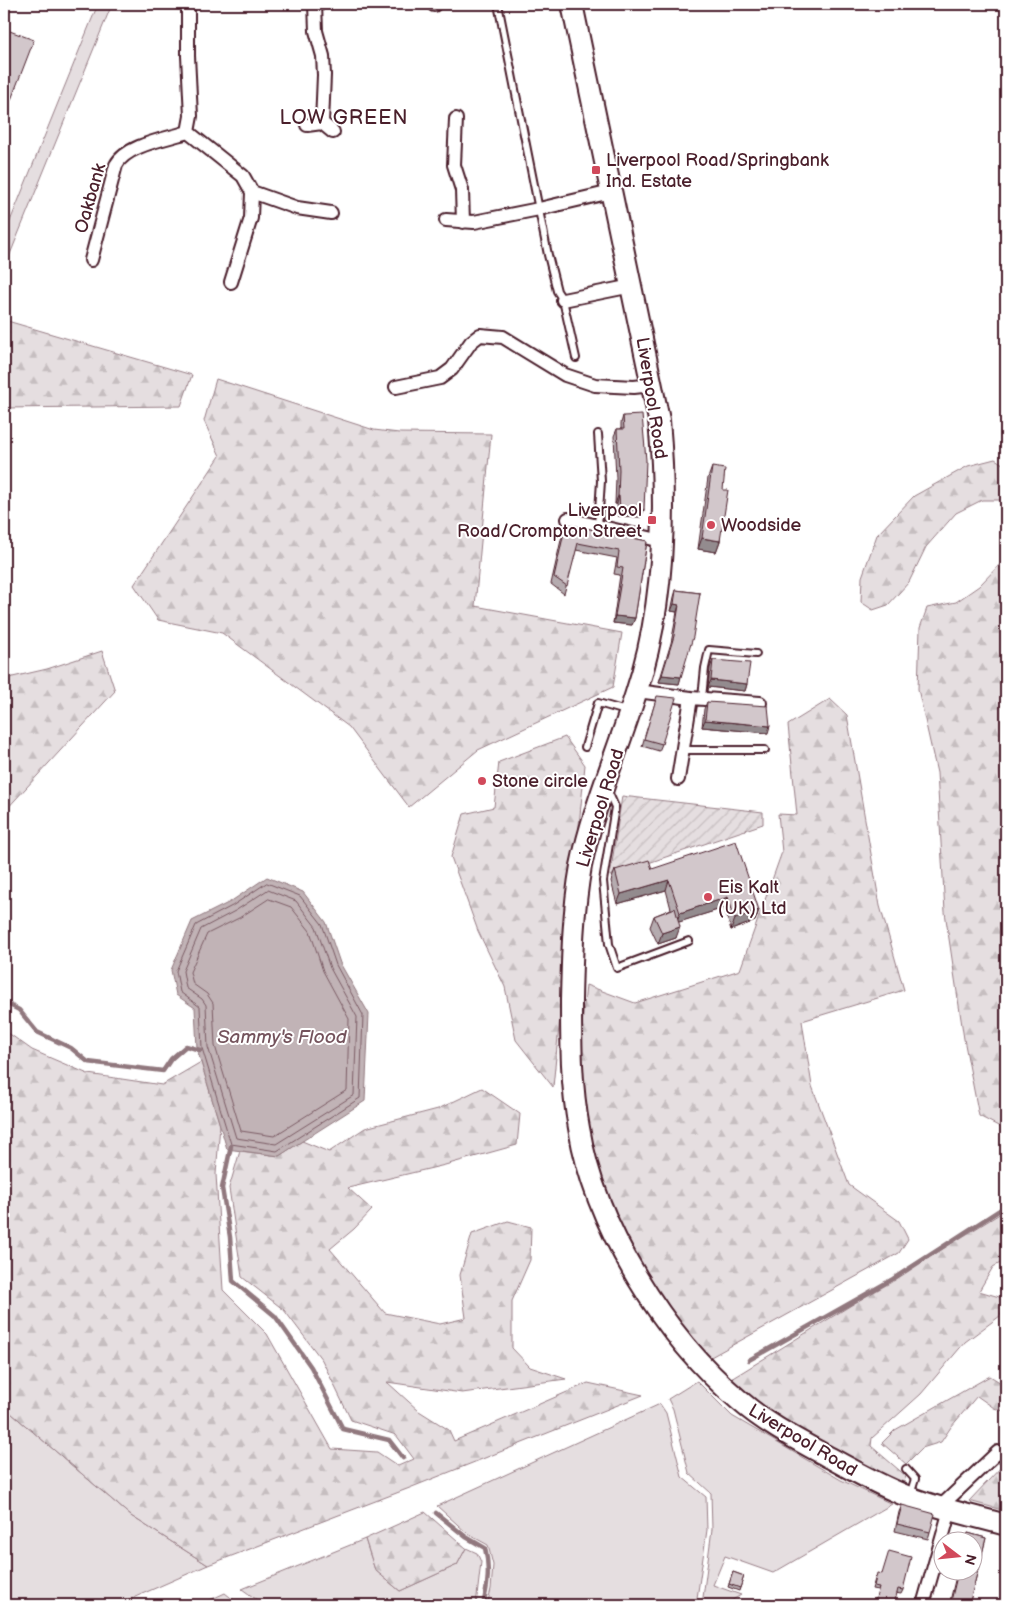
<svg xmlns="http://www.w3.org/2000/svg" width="1010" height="1609" viewBox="0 0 1010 1609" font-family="'Balsamiq Sans',sans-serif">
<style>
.grass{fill:#e5dee0;stroke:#987e86}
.forest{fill:url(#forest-firs);stroke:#987e86}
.garden{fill:url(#garden-furrows);stroke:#987e86}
.water{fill:#c1b3b6;stroke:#91787e}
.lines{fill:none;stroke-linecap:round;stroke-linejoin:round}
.shore{stroke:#7a5a63;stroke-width:1}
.stream{stroke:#91787e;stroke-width:4.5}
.lane-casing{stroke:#4a1f2b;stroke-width:10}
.street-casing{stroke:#4a1f2b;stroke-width:16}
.primary-casing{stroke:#4a1f2b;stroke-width:24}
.lane{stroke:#fff;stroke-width:6}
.street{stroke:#fff;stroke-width:12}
.primary{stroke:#fff;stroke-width:20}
.wall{fill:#b5abaf;stroke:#4a1f2b}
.shaded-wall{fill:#938b8e;stroke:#4a1f2b}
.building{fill:#d2c7cb;stroke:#4a1f2b}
.poi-dot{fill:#d1495b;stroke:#fff;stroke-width:2}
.labels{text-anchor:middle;stroke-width:4;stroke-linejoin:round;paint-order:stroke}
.poi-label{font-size:18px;fill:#4a1f2b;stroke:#fff;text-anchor:start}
.street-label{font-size:18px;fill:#4a1f2b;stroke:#fff}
.water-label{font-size:19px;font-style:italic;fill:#74535c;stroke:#fff}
.quarter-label{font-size:20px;letter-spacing:1px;fill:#4a1f2b;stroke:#fff}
</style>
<defs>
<pattern id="forest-firs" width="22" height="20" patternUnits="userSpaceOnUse" patternTransform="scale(1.25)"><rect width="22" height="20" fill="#e5dee0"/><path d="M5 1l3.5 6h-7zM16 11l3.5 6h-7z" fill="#c6bec0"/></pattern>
<pattern id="garden-furrows" width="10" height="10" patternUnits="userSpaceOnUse" patternTransform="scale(1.25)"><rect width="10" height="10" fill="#e5dee0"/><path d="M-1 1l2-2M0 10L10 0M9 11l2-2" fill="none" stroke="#c6bec0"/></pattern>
</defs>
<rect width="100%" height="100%" fill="#fff"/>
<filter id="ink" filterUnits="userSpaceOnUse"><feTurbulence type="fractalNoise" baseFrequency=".02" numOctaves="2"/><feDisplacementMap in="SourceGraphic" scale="10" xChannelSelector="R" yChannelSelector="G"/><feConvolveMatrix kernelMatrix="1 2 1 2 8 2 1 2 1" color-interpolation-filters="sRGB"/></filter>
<g filter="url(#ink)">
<path class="grass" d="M98,4H112L4,269V236Z
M697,1381L732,1416L841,1480L892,1504L773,1573L725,1556L713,1585L741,1595L724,1605H702L712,1529L711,1493L689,1473L673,1409L668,1399Z
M660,1404L666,1413L682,1477L706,1497L707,1530L696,1605H487L491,1589L493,1565L488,1545L468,1534L437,1506Z
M4,1407L131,1516L208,1565L117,1605H4Z
M365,1539L375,1570L400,1591L457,1565L466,1548L477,1553L481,1562L476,1605H264L242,1589Z
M225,1593L240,1605H199Z"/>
<path class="forest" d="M4,320L192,375L181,406L4,408Z
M216,379L374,430L399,433L491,434L475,606L622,633L613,687L478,750L409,807L349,727L222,633L158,620L134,585L220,456L204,421Z
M995,459L1006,466V500H982L956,513L926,547L909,582L888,605L873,610L861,602L862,577L877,535L914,496L968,466Z
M1006,558V710L1004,722L1006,728V1130L979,1116L964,1039L945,912L937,773L918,689L920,628L927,608L956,602L979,586Z
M102,651L115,691L4,812V679L47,669Z
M830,699L847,715L880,906L904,990L802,1021L812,1086L849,1185L899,1221L908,1239L899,1253L709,1358L659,1297L615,1229L587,1136L580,1046L586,985L635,1003L740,970L782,852L778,814L797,815L788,725Z
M565,737L585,765L553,1087L516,1040L505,987L478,931L451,857L464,814L494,807L499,762Z
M4,1030L32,1050L88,1074L162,1085L201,1062L220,1125L216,1174L223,1290L267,1334L332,1449L377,1452L398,1466L414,1459L396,1435L351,1420L322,1360L284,1310L242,1277L229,1188L240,1151L279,1156L302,1141L329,1152L365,1128L438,1109L482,1088L520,1114L517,1145L445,1165L348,1188L372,1210L354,1229L330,1249L385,1313L440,1324L466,1318L460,1275L472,1234L508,1221L531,1227L530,1260L512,1301V1348L530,1367L566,1379L462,1393L387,1382L419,1411L449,1430L454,1441L588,1383L643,1395L407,1489L208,1565L131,1516L4,1407Z
M1006,1210V1260L993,1267L979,1291L1006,1299V1305L1000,1316L965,1342L921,1394L872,1438L871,1446L906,1476L903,1485C843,1455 780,1425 731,1379Z
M990,1376L1006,1386V1412L994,1408L977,1396L951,1427L941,1442L922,1448L906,1464L882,1443L895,1430Z
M1006,1462V1511L969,1501Z
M425,1512L466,1548L457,1565L400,1591L375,1570L365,1539Z"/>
<path class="garden" d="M622,796L763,812V824L610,876Z"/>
<path class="water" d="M267,877L303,892L326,922L340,963L369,1014L365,1101L279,1156L227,1149L197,1049L195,1008L176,995L171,970L192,921L230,902Z"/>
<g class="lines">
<path class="shore" d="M267,883L300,896L322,924L336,965L363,1015L360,1098L277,1151L231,1144L202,1048L200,1007L180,992L176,971L196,925L232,906Z
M268,890L296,901L316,927L330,968L357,1017L354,1095L276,1144L236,1138L208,1047L206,1005L202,999L186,988L183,971L201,929L235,911Z
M269,899L291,907L310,931L323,971L349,1019L347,1090L274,1136L241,1131L215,1046L213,1003L207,994L193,984L190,972L207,934L239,918Z"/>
<path class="stream" d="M4,1002L19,1010L37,1032L71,1048L88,1062L163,1071L171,1059L186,1046L200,1050
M231,1146L222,1188L230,1237L233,1281L275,1316L311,1367L343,1429L389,1440L403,1458
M749,1360L893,1279L1006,1206
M436,1513L466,1537L485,1548C490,1568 488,1585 483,1605"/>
<defs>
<path id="lane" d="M498,4L548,255L557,291L563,300L576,358
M598,434L601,481L598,526
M702,698L705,668L709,650L756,654
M585,747L598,703L626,711
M683,750H765
M607,789L615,807L603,881L609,944L617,968L689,941
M906,1469L915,1479L910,1495"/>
<path id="street" d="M315,4L316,31L323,56L324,75L322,123
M434,4V5
M456,119L454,165L462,190L463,222
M307,125L322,123L333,132
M188,132L243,176L252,192L251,218L231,282
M188,132L191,116L188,56V4
M252,192L297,208L331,213
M446,220L474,222L539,209L611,192
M91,260L116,165C126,145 166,139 188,132
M563,300L632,286
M396,387L440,378L452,369L471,342L480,335L503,337L565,375L595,385L634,387L652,385
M568,519L662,541
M637,691L691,698L760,703
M678,779L691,698
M940,1507L998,1452
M923,1605L950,1510"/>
<path id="primary" d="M572,4L659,420C667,510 665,606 636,693C618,751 593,807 581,866C573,911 572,955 571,1000C571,1043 571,1086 579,1128C595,1226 664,1337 740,1401C765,1423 796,1439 825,1455C852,1470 880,1486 909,1497C940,1509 974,1516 1006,1525"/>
</defs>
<use href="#lane" class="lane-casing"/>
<use href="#street" class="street-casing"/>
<use href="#primary" class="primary-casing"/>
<use href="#lane" class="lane"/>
<use href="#street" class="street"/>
<use href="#primary" class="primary"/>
</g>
<path class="wall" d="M623,416L644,510L641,517L618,516L617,504H615L616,478L614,436L617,429H621V423Z
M712,467L723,490L720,541L716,552L698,549L708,478Z
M566,524L647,541L635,618L632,625L613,623L620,575L614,574L617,558L576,550L564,594L551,584L563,531Z
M676,590L700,593L679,684L659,682L671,643L677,612L671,611L674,597Z
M713,660L747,684L745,691L708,687L710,668Z
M707,702L768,733L702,727L704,709Z
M655,703L662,744L659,751L642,746Z
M652,869L759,910L755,921L731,930L724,908L678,922L676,938L658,944L650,927L654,916L671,909L666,890L617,904L611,881L615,870Z
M902,1505L930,1532L928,1539L895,1531L899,1512Z
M968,1533L986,1538L969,1605H947L949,1601H950L957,1572H972V1542H965Z
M733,1572L744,1576L739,1591L728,1587Z
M876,1576L903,1590L901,1594L872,1589Z"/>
<path class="shaded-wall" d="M618,496H619L617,504H615Z
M620,509L644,510L641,517L618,516Z
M702,538L720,541L716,552L698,549Z
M674,604L679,605L677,612L671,611Z
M615,616L635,618L632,625L613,623Z
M662,675L681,677L679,684L659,682Z
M711,680L747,684L745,691L708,687Z
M705,720L770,726L768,733L702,727Z
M669,880L666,890L617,904L621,894Z
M728,897L724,908L676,923L680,913Z
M759,910L755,921L731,930L735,919Z
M680,927L676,938L658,944L662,933Z"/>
<path class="building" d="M7,30L34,40L4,118V37Z
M642,415L646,460L644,510L620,509L619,496H618L619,470L617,429H624L623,416Z
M712,467L725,469L723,490H728L720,541L702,538Z
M566,524L647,541L635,618L615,616L623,568L617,567L619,551L578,543L567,586L554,577Z
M676,590L700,593L693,637L681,677L662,675L674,636L679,605L674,604Z
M713,660L750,663L747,684L711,680Z
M657,696L676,698L662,744L644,739Z
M707,702L768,706L770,726L705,720Z
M736,841L759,910L735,919L728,897L680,913L669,880L621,894L615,870L649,860L652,869Z
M675,908L680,927L662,933L654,916Z
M902,1505L935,1514L930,1532L897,1524Z
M968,1533L986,1538L969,1605H947L949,1601H951L958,1572H972V1542H966Z
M889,1551L911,1557L903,1590L898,1589L894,1605H874L879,1587L874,1586L877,1573L882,1574Z
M733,1572L744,1576L740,1588L729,1584Z"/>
</g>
<g class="poi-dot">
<rect x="591" y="165" width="10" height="10" rx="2.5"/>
<rect x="647" y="515" width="10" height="10" rx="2.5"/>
<circle cx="711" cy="525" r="5"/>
<circle cx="482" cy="781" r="5"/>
<circle cx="708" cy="897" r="5"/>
</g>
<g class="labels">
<g class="poi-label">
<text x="606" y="166">Liverpool Road/Springbank<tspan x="606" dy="21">Ind. Estate</tspan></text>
<text x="642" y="516" text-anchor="end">Liverpool<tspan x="642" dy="21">Road/Crompton Street</tspan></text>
<text x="721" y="531">Woodside</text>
<text x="492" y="787">Stone circle</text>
<text x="718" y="893">Eis Kalt<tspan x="718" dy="21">(UK) Ltd</tspan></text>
</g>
<g class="street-label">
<text transform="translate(90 198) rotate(-74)" y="6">Oakbank</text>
<text transform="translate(652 398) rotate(81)" y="6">Liverpool Road</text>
<text transform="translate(600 808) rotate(-73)" y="6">Liverpool Road</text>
<text transform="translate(803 1440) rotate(31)" y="6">Liverpool Road</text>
</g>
<g class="water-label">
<text x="282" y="1043">Sammy's Flood</text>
</g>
<g class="quarter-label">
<text x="344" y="124">LOW GREEN</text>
</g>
</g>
<rect width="1010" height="1609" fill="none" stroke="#fff" stroke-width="20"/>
<rect x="10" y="10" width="990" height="1589" fill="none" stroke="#4a1f2b" stroke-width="2" filter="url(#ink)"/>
<g transform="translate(958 1556) rotate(106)"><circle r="24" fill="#ffffff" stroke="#b7a5aa"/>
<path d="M0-4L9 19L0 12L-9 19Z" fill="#d1495b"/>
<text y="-8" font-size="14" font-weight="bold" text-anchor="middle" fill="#4a1f2b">N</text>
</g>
</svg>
